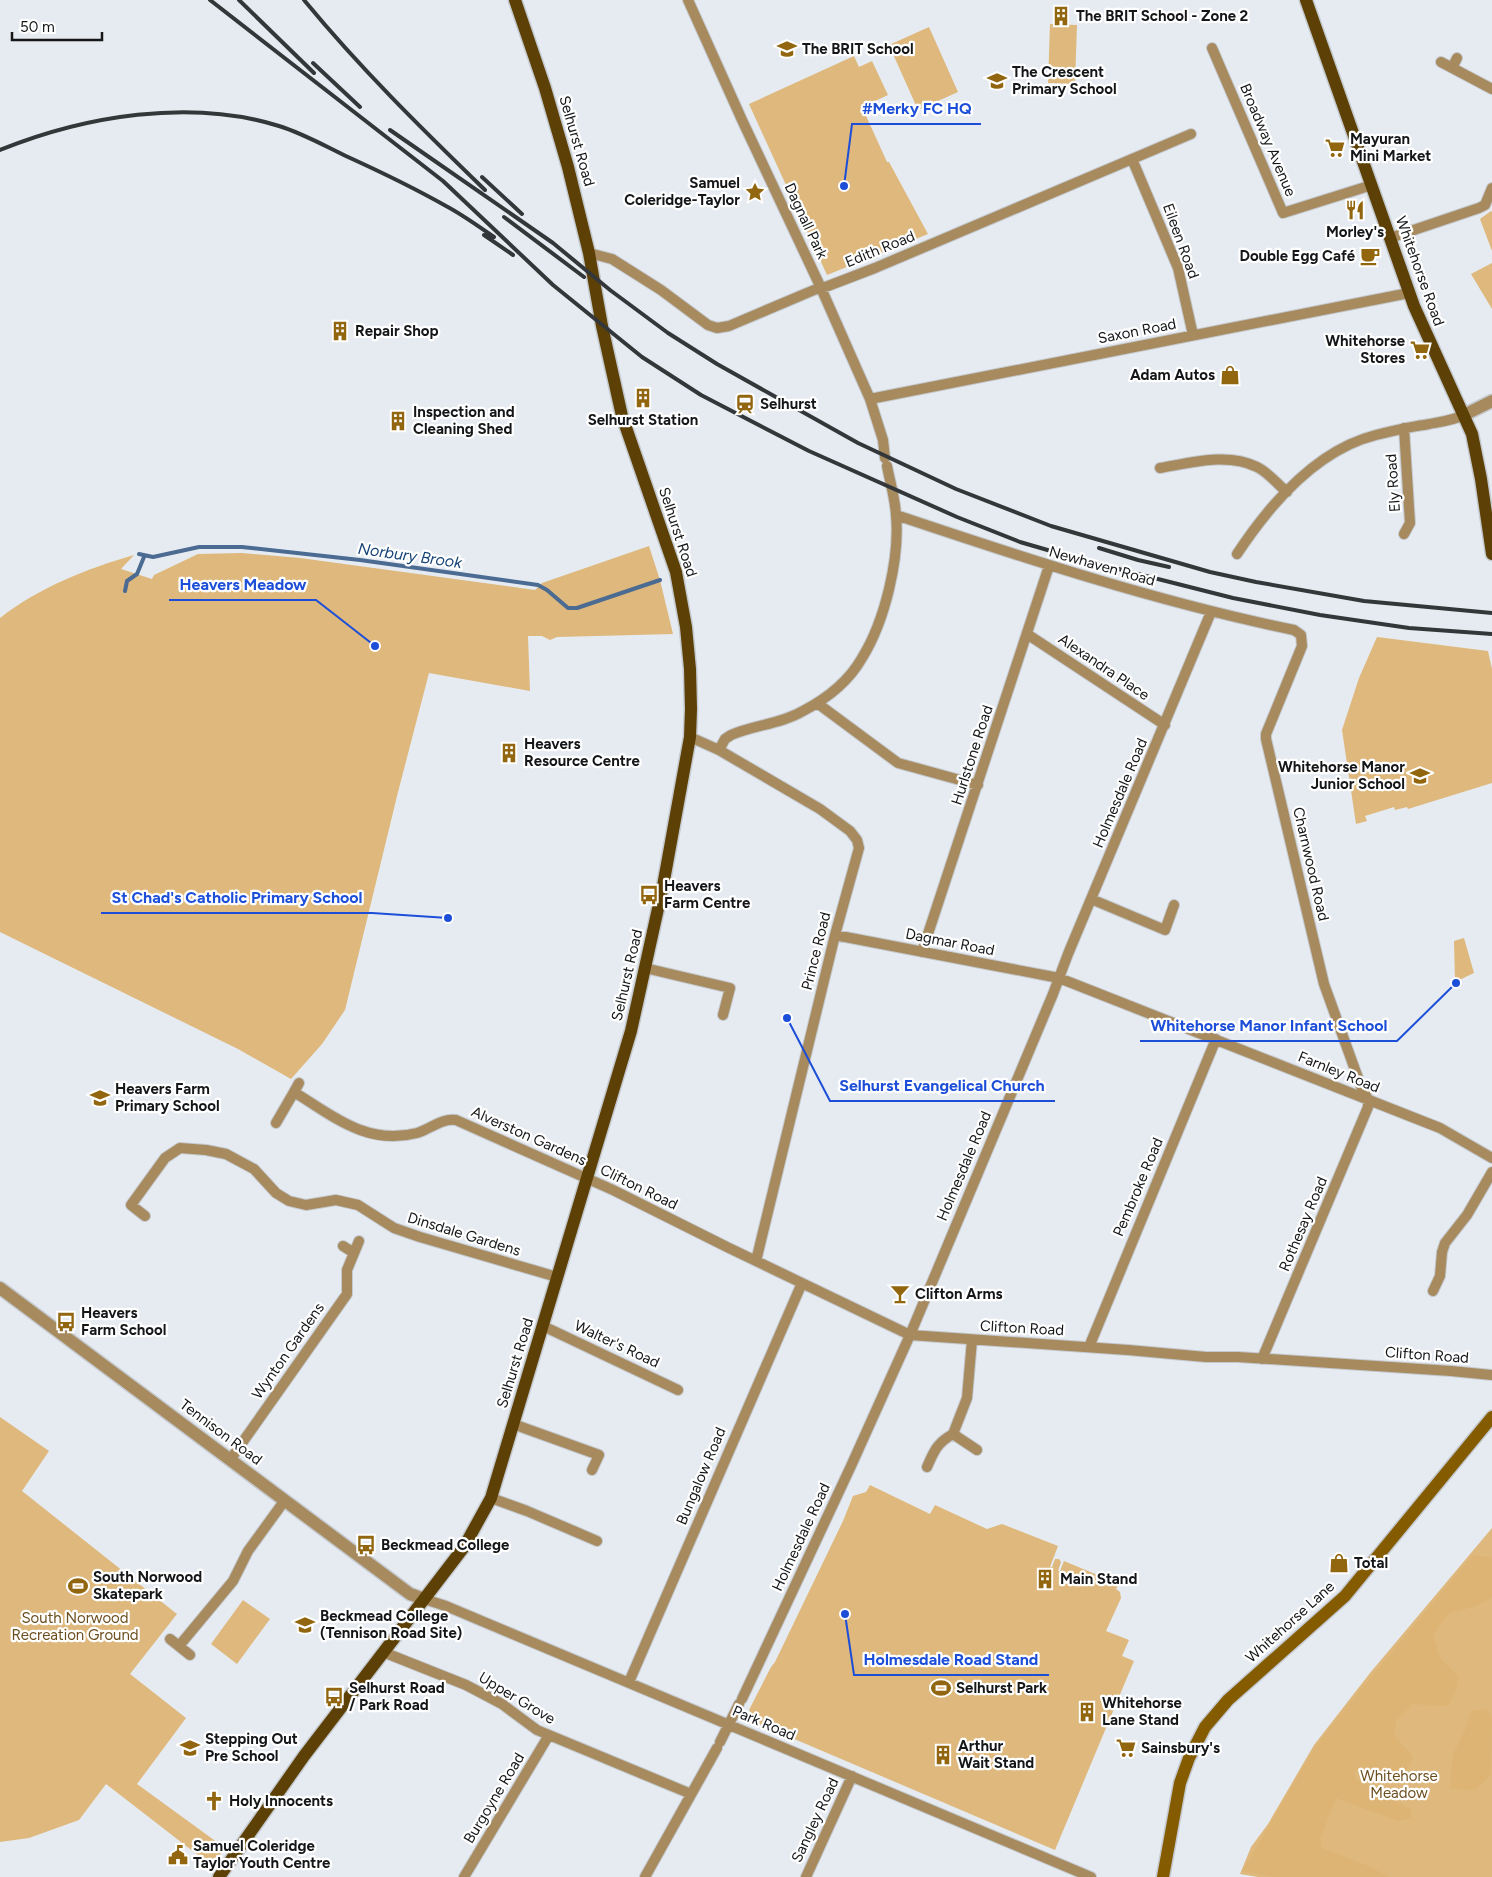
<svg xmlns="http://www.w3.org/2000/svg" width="1492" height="1877" viewBox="0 0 1492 1877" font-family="Figtree,sans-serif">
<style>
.green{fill:#deb87c}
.forest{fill:#ddb473}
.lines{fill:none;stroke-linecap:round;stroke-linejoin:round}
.stream{stroke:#4b6b92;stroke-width:4}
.minor-casing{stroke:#c4c9ce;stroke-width:12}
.tertiary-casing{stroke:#c4c9ce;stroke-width:15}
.secondary-casing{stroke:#c4c9ce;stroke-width:15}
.primary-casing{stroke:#c4c9ce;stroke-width:15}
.minor{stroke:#a78a5e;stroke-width:10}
.tertiary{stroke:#a78a5e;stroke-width:12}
.secondary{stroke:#855b00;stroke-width:12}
.primary{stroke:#5d4005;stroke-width:12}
.rail{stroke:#343739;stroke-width:4}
.labels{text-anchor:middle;stroke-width:4.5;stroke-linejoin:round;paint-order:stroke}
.poi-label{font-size:15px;font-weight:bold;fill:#141618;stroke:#fff;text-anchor:start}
.street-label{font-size:15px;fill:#141618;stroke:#fff}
.park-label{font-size:15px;fill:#6c4f1f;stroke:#fff}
.water-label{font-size:16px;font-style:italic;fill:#164477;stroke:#fff}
.leader{fill:none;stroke:#1d4ed8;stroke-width:2}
.callout-dot{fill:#1d4ed8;stroke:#fff;stroke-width:2}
.callout-label{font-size:16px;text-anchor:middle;font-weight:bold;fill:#1d4ed8;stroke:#fff;stroke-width:4.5;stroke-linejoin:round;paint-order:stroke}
</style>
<rect width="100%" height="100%" fill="#e6ebf1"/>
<path class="green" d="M1050,24L1077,25L1075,84L1048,83Z
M929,27L958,92L918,110L889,45Z
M854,56L859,67L872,61L888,95L862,107L887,162H889L928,234L827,275L749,104Z
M1491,211L1492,212V251L1480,219Z
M1492,263V309L1471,274Z
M649,546L660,580L673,634L557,637L550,640L542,636H528L530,691L429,673L398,792L345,1010L322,1044L291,1079L238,1049L0,932V618C40,587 86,569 134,555L121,569L152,579L154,575L198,554L242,553L300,558L535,590L542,583Z
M1377,637L1488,651L1492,669V783L1408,809L1407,807L1395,810L1394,807L1365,816L1367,821L1356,824L1342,730L1359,678Z
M1464,938L1474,973L1455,982L1454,941Z
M0,1417L49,1451L22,1491L177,1614L130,1674L186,1718L137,1784L225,1848L212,1866L106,1784L79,1820L29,1838L0,1842Z
M870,1485L930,1514L935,1505L987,1529L1002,1524L1058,1546L1050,1567H1052L1055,1559H1059L1061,1562L1058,1571H1060L1064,1561L1119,1584L1116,1589L1120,1592L1121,1598L1106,1631L1129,1640L1122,1656L1134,1661L1055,1850L759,1724L749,1710L771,1667L775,1662L843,1521L853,1496L866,1492Z
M1492,1528V1877H1258L1240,1874L1251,1847L1268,1824L1314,1745L1370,1673Z
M243,1600L270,1619L237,1664L211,1644Z"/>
<path class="forest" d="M1473,1555L1492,1558V1597L1476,1606L1449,1613L1433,1634L1440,1658L1458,1676L1456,1690L1448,1706L1413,1704L1396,1721L1394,1735L1413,1757L1406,1772L1377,1779L1359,1769L1354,1773L1356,1779L1412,1810L1411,1818L1398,1821L1336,1798L1320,1839L1322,1848L1366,1865L1389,1877H1275L1242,1871L1316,1746L1346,1707Z
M1486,1709L1492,1717L1491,1775L1475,1790L1450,1789L1453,1754L1465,1730L1471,1711Z"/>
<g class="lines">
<path class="stream" d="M139,554L153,557L199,547H242L360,560L538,585L547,590L568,608H577L660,580
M125,591L127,581L137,574L144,557"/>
<defs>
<path id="minor" d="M688,0L742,120L821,288L870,399L883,440L885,458
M1212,48L1283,213L1372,185
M1441,62L1492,89
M1452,68L1457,58
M1132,159L1178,268L1193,335
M1390,238L1479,208L1485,205L1492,188
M589,253L612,259L661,290L708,325L717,328L729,326L814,290L828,286L875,268L1191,134
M870,399L1409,293
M1404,428L1410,523L1404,534
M1160,468C1190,463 1228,452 1257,467C1268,472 1277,484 1287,492
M896,515C1027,559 1158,602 1294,630L1301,635L1302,646L1266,734V739L1324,984L1362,1089L1368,1099V1107L1262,1359
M1237,554C1270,504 1316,450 1376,435C1392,431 1408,427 1424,425C1438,422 1452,421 1464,415
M1027,634L1165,725
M817,703L898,763L978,785
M690,737L719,750L820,809L850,831L857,840L859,848L835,935L756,1261
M719,750L725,739L731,735C754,725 781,724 803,711C826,699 849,681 862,658C885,621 900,558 896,515C895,498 890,482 887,466
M1091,899L1165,930L1174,905
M835,935L1059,978L1440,1128L1492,1158
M922,952L1049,566
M645,968L730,988L723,1015
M294,1092L299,1083
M276,1123L294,1092C333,1116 367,1146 417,1133C430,1129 442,1118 456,1120L613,1190L729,1248L910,1335L1128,1350L1206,1357H1238L1451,1371L1492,1375
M145,1216L131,1205L165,1158L180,1148L206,1150L226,1154L254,1169L276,1193L289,1201L306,1205L336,1200L358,1205L394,1228L420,1237L557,1277
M343,1246L354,1253
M1433,1291L1440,1276L1442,1252L1445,1243L1467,1215L1492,1172
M543,1326L678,1390
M972,1340L967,1398L953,1434L977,1450
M1089,1347L1216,1039
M513,1424L599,1455L592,1470
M230,1460L347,1294V1270L359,1241
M927,1467C934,1451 937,1443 953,1434
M491,1498L527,1511L597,1541
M424,1599L446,1606L1091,1877
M170,1639L190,1655
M179,1646L233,1581L248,1551L285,1500
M383,1652L466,1685L502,1704L537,1730L691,1794
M629,1682L802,1283
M742,1699L851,1466L910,1335L1053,994L1068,954L1211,612
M720,1742L739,1704
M464,1877L549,1735
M645,1877L717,1748
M806,1877L852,1776"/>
<path id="tertiary" d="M1464,415L1492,401
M0,1288L410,1594L424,1599"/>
<path id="secondary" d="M1163,1877L1180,1783L1189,1758L1205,1727L1228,1700L1345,1596L1492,1417"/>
<path id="primary" d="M1306,0L1414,306L1472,434L1481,479L1492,554
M219,1877L304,1756L464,1547L491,1498L631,1031L663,886L690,737L691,709L690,669L686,627L676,572L622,416L602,326L589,253L568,167L545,88L515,0"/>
</defs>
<use href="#minor" class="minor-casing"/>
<use href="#tertiary" class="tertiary-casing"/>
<use href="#secondary" class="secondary-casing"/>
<use href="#primary" class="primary-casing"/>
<use href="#minor" class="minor"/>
<use href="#tertiary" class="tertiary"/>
<use href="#secondary" class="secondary"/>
<use href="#primary" class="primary"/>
<path class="rail" d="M210,0L443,181L553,285L642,357L701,395L809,451L957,517L1020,542L1075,558L1233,598L1320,615L1409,628L1492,634
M239,0L314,73
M304,0C360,68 422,129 485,190
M313,63L360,107
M390,130L553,243L610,290L668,333L717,364L858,443L956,489L1051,526L1210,572L1256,582L1364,601L1492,613
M0,150C84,116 190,98 279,126C302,133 325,146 348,157C381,172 414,188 446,206C463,215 478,226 494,237
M482,177L522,214
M504,217L584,277
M484,235L513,255
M1099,548L1138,560L1169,567"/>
</g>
<defs>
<symbol id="building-bare" viewBox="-9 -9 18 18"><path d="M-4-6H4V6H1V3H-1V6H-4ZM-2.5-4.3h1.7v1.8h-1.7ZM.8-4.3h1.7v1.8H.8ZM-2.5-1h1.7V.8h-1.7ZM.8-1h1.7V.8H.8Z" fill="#91660f" stroke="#fff" stroke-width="2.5" paint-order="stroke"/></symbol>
<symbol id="school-bare" viewBox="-9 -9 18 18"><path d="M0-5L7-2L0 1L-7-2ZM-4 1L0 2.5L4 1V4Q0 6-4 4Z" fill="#91660f" stroke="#fff" stroke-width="2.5" paint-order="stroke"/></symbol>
<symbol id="supermarket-bare" viewBox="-9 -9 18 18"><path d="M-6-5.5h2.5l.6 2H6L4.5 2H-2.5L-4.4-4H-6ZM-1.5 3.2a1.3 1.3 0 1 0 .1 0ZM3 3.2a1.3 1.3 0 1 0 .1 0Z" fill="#91660f" stroke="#fff" stroke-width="2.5" paint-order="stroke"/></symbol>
<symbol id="sight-bare" viewBox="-9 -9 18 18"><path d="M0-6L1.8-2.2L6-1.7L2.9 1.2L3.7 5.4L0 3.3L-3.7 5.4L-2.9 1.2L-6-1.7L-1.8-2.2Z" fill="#91660f" stroke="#fff" stroke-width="2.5" paint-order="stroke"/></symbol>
<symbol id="restaurant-bare" viewBox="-9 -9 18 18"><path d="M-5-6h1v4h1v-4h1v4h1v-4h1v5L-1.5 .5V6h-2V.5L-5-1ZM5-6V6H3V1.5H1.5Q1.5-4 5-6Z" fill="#91660f" stroke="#fff" stroke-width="2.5" paint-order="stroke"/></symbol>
<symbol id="cafe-bare" viewBox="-9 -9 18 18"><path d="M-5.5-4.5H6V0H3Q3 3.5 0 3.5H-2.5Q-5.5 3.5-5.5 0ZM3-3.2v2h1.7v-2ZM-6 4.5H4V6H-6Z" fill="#91660f" stroke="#fff" stroke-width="2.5" paint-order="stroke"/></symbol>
<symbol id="shop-bare" viewBox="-9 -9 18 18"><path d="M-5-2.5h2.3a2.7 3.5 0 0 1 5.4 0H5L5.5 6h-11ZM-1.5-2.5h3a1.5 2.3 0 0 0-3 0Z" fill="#91660f" stroke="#fff" stroke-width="2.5" paint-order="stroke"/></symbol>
<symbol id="station-bare" viewBox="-9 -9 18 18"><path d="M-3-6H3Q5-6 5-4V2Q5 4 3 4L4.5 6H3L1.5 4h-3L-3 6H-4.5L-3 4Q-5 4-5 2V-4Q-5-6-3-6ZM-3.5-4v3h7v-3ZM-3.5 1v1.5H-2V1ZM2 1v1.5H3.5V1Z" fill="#91660f" stroke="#fff" stroke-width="2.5" paint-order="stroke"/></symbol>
<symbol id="bus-bare" viewBox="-9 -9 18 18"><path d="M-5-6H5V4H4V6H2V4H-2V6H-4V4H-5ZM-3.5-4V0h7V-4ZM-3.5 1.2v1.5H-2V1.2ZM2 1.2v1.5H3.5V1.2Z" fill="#91660f" stroke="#fff" stroke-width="2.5" paint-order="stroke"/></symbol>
<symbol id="bar-bare" viewBox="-9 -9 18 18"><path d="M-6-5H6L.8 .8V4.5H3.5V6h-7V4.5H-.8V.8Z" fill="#91660f" stroke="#fff" stroke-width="2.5" paint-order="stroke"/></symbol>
<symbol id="stadium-bare" viewBox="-9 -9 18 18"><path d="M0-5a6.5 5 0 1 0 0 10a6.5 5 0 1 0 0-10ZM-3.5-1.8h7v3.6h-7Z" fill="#91660f" stroke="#fff" stroke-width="2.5" paint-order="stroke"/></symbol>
<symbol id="church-bare" viewBox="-9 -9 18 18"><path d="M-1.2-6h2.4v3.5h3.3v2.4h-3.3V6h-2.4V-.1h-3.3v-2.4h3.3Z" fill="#91660f" stroke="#fff" stroke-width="2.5" paint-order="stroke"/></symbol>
<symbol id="civic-bare" viewBox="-9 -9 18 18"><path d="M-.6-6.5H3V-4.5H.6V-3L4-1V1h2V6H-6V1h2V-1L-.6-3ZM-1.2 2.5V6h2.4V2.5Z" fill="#91660f" stroke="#fff" stroke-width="2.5" paint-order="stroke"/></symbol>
</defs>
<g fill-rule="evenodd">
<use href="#building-bare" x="1047" y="2" width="28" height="28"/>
<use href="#school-bare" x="773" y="35" width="28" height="28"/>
<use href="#school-bare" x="983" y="67" width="28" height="28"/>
<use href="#supermarket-bare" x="1321" y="134" width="28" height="28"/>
<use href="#sight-bare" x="741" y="178" width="28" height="28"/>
<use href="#restaurant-bare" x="1341" y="196" width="28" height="28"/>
<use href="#cafe-bare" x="1356" y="242" width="28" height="28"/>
<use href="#building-bare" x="326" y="317" width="28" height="28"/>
<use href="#supermarket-bare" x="1406" y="336" width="28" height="28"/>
<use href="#shop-bare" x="1216" y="361" width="28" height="28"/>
<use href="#building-bare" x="629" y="384" width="28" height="28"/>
<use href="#station-bare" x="731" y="390" width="28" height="28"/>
<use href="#building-bare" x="384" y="407" width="28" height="28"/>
<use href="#building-bare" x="495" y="739" width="28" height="28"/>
<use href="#school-bare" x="1406" y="762" width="28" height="28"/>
<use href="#bus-bare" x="635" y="881" width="28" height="28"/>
<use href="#school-bare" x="86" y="1084" width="28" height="28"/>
<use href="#bar-bare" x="886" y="1280" width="28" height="28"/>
<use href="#bus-bare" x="52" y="1308" width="28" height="28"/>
<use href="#bus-bare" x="352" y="1531" width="28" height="28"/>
<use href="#shop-bare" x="1325" y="1549" width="28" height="28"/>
<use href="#building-bare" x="1031" y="1565" width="28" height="28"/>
<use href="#stadium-bare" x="64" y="1572" width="28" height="28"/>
<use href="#school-bare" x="291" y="1611" width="28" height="28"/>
<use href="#stadium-bare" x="927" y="1674" width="28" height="28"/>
<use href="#bus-bare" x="320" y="1683" width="28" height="28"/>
<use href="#building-bare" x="1073" y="1698" width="28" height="28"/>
<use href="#school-bare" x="176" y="1734" width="28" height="28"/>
<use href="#supermarket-bare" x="1112" y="1734" width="28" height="28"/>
<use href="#building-bare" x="929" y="1741" width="28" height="28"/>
<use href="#church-bare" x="200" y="1787" width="28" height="28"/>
<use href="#civic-bare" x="164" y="1841" width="28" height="28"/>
</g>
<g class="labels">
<g class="poi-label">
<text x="1076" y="21">The BRIT School - Zone 2</text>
<text x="802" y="54">The BRIT School</text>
<text x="1012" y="77">The Crescent<tspan x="1012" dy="17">Primary School</tspan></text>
<text x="1350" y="144">Mayuran<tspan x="1350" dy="17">Mini Market</tspan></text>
<text x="740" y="188" text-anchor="end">Samuel<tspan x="740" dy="17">Coleridge-Taylor</tspan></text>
<text x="1355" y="237" text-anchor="middle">Morley's</text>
<text x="1355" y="261" text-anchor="end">Double Egg Café</text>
<text x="355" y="336">Repair Shop</text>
<text x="1405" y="346" text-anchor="end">Whitehorse<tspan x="1405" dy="17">Stores</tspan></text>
<text x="1215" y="380" text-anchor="end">Adam Autos</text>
<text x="760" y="409">Selhurst</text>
<text x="413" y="417">Inspection and<tspan x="413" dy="17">Cleaning Shed</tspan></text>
<text x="643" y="425" text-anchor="middle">Selhurst Station</text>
<text x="524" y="749">Heavers<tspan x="524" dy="17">Resource Centre</tspan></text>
<text x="1405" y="772" text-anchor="end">Whitehorse Manor<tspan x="1405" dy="17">Junior School</tspan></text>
<text x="664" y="891">Heavers<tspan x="664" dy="17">Farm Centre</tspan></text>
<text x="115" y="1094">Heavers Farm<tspan x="115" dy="17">Primary School</tspan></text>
<text x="915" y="1299">Clifton Arms</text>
<text x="81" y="1318">Heavers<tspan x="81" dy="17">Farm School</tspan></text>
<text x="381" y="1550">Beckmead College</text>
<text x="1354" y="1568">Total</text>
<text x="93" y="1582">South Norwood<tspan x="93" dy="17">Skatepark</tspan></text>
<text x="1060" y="1584">Main Stand</text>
<text x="320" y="1621">Beckmead College<tspan x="320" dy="17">(Tennison Road Site)</tspan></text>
<text x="349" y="1693">Selhurst Road<tspan x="349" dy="17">/ Park Road</tspan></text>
<text x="956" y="1693">Selhurst Park</text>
<text x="1102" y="1708">Whitehorse<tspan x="1102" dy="17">Lane Stand</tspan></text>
<text x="205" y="1744">Stepping Out<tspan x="205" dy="17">Pre School</tspan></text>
<text x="958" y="1751">Arthur<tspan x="958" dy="17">Wait Stand</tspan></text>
<text x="1141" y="1753">Sainsbury's</text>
<text x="229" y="1806">Holy Innocents</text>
<text x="193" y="1851">Samuel Coleridge<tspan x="193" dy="17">Taylor Youth Centre</tspan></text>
</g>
<g class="street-label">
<text transform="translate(1268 140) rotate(67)" y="5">Broadway Avenue</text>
<text transform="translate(577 141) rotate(74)" y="5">Selhurst Road</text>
<text transform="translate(806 221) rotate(65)" y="5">Dagnall Park</text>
<text transform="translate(1181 241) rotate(70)" y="5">Eileen Road</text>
<text transform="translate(880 249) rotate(-22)" y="5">Edith Road</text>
<text transform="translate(1420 271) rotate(70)" y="5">Whitehorse Road</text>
<text transform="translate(1137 331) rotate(-11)" y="5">Saxon Road</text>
<text transform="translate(1393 483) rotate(-94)" y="5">Ely Road</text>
<text transform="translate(678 532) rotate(72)" y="5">Selhurst Road</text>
<text transform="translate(1102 566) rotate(16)" y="5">Newhaven Road</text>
<text transform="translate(1104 667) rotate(34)" y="5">Alexandra Place</text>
<text transform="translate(972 755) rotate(-72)" y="5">Hurlstone Road</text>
<text transform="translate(1120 793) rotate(-67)" y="5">Holmesdale Road</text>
<text transform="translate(1311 864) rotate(77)" y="5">Charnwood Road</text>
<text transform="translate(950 942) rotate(11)" y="5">Dagmar Road</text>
<text transform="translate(816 951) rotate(-76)" y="5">Prince Road</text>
<text transform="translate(627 975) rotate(-77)" y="5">Selhurst Road</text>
<text transform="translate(1339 1072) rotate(22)" y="5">Farnley Road</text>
<text transform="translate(529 1136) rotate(24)" y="5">Alverston Gardens</text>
<text transform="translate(964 1166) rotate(-67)" y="5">Holmesdale Road</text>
<text transform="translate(639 1187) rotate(26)" y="5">Clifton Road</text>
<text transform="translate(1138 1187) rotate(-67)" y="5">Pembroke Road</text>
<text transform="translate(1303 1224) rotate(-67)" y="5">Rothesay Road</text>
<text transform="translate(464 1234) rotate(17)" y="5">Dinsdale Gardens</text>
<text transform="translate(1022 1328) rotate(3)" y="5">Clifton Road</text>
<text transform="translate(617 1344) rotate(25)" y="5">Walter's Road</text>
<text transform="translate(288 1351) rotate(-55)" y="5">Wynton Gardens</text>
<text transform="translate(1427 1355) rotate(4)" y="5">Clifton Road</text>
<text transform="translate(515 1363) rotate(-73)" y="5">Selhurst Road</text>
<text transform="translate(221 1432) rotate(37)" y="5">Tennison Road</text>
<text transform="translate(701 1476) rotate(-67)" y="5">Bungalow Road</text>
<text transform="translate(801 1537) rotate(-65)" y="5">Holmesdale Road</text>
<text transform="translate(1290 1622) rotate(-42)" y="5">Whitehorse Lane</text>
<text transform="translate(517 1698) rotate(31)" y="5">Upper Grove</text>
<text transform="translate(764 1723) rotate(23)" y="5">Park Road</text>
<text transform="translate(494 1798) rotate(-59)" y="5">Burgoyne Road</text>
<text transform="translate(815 1820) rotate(-65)" y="5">Sangley Road</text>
</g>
<g class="park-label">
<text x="75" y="1623">South Norwood<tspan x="75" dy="17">Recreation Ground</tspan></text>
<text x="1399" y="1781">Whitehorse<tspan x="1399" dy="17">Meadow</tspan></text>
</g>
<g class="water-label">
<text transform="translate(410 555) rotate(8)" y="6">Norbury Brook</text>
</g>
</g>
<path class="leader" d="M844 186L852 124H981M375 646L316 600H169M448 918L372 913H101M1456 983L1397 1041H1140M787 1018L830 1101H1055M845 1614L854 1675H1049"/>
<g class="callout-dot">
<circle cx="844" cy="186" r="5"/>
<circle cx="375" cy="646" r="5"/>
<circle cx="448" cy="918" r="5"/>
<circle cx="1456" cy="983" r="5"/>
<circle cx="787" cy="1018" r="5"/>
<circle cx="845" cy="1614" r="5"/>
</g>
<g class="callout-label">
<text x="917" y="114">#Merky FC HQ</text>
<text x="243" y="590">Heavers Meadow</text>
<text x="237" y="903">St Chad's Catholic Primary School</text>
<text x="1269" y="1031">Whitehorse Manor Infant School</text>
<text x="942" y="1091">Selhurst Evangelical Church</text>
<text x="951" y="1665">Holmesdale Road Stand</text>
</g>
<path d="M12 32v8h90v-8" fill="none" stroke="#141618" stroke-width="2.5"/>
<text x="20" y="32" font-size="15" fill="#141618" stroke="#ffffff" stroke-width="4" paint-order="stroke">50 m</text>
</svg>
